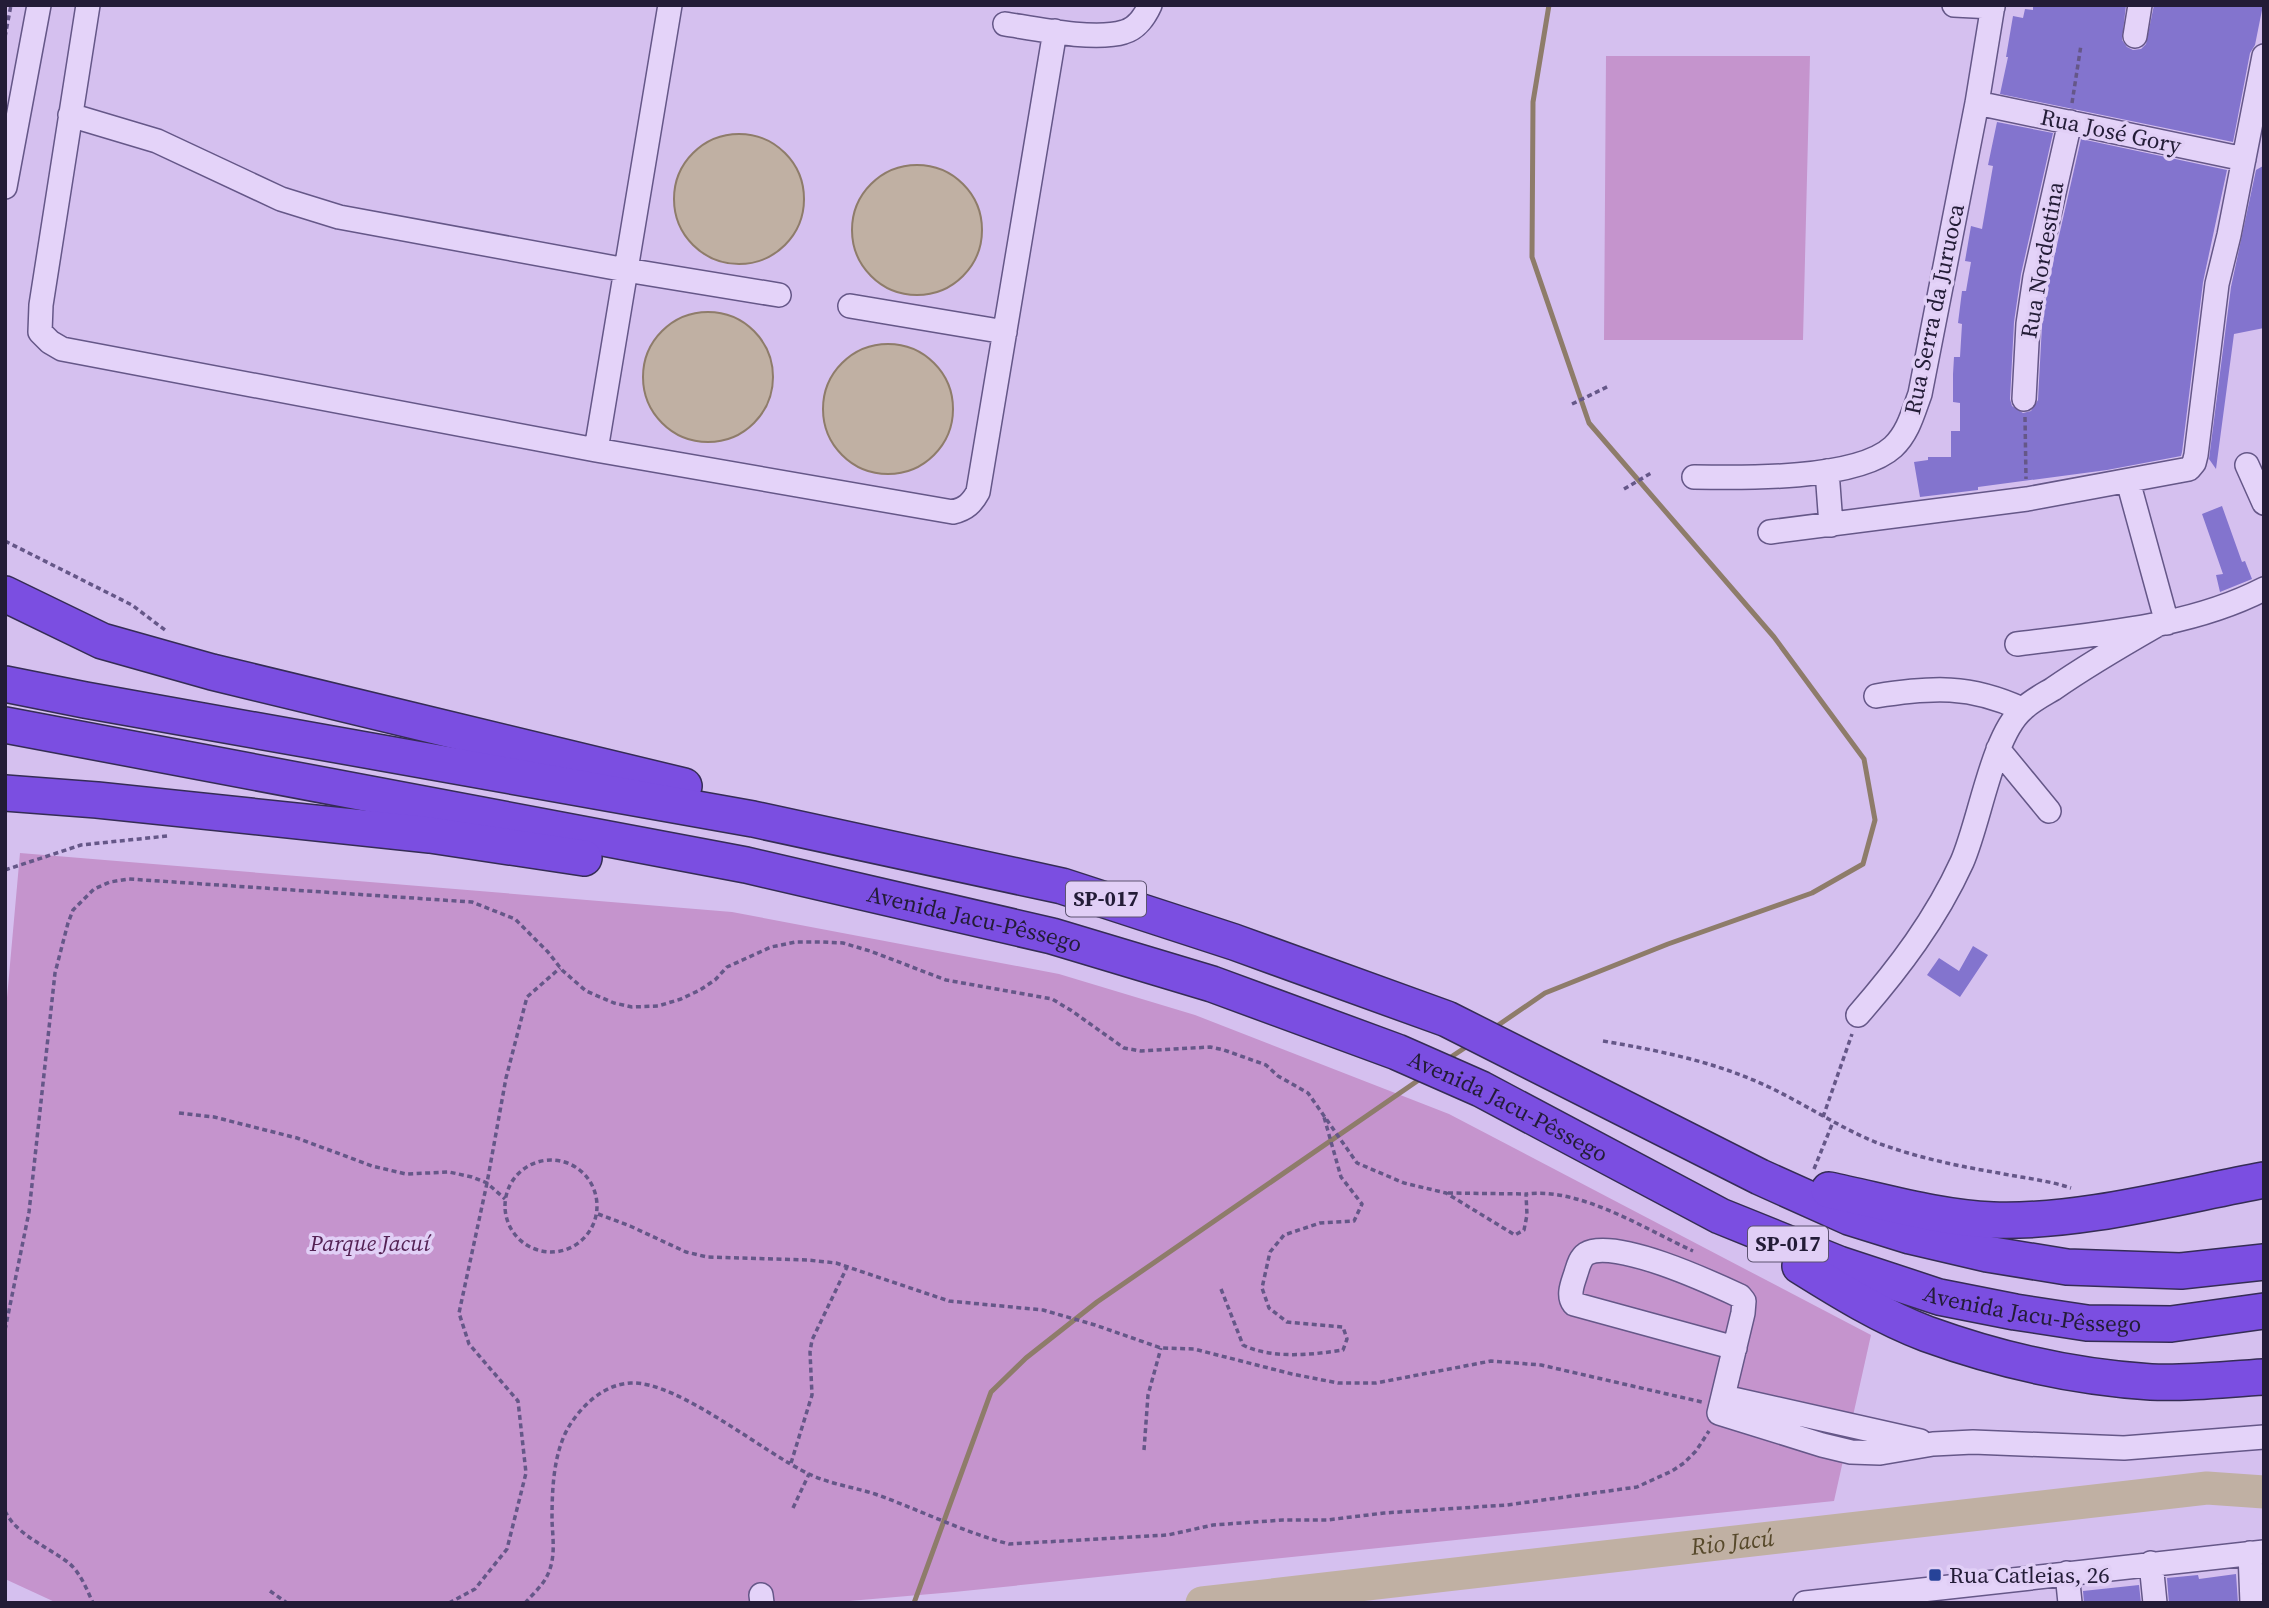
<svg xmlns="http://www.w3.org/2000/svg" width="2269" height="1608" viewBox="0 0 2269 1608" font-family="'Source Serif 4',serif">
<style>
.green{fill:#c594cd}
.water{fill:#c0b0a3;stroke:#8e7c6a;stroke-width:2}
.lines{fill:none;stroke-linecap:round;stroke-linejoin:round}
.stream{stroke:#8e7c6a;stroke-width:5}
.river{stroke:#c0b0a3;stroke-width:33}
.building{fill:#8374ce}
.minor-casing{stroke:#655788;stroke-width:26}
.highway-casing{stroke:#352c55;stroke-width:38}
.path{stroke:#655788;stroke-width:3.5;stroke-dasharray:5 3.5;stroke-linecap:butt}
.minor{stroke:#e4d3f9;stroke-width:23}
.highway{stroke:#7b4ee1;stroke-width:35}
.poi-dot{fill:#264398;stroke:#e1cff6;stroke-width:2.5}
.labels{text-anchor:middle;stroke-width:7;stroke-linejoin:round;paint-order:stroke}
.shield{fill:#e1cff6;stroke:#5c5270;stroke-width:2}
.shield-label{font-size:21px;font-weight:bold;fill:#231c37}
.street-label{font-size:23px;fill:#231c37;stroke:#e1cff6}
.park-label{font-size:23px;font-style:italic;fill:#542254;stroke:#e1cff6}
.poi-label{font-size:23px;fill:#231c37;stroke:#e1cff6;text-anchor:start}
.water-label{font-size:24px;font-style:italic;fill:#57492b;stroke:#e1cff6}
</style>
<rect width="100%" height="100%" fill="#d5c0ef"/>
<path class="green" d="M1606,56H1810L1803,340H1604Z
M20,853L732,912L1059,974L1195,1015L1449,1114L1871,1335L1834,1501L954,1592L826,1603H57L5,1579V1020Z"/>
<path class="water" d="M674 199a65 65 0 1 1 130 0a65 65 0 1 1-130 0Z
M852 230a65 65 0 1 1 130 0a65 65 0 1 1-130 0Z
M643 377a65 65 0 1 1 130 0a65 65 0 1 1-130 0Z
M823 409a65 65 0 1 1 130 0a65 65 0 1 1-130 0Z"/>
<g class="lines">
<path class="stream" d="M1494,1028L1545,993L1668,944L1812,893L1863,864L1875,820L1864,759L1774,637L1589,423L1532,257L1533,102L1549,5
M1448,1059L1469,1045
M914,1603L991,1392L1026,1358L1097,1302L1423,1077"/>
<path class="river" id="s1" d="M1202,1603L2207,1488L2264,1492"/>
</g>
<path class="building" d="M2033,5H2126L2122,40L2127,47L2133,50L2141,49L2146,44L2154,5H2263L2255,45L2250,53L2233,142L2000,94L2008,57H2006L2013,16L2023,18L2025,9L2033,10Z
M1997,122L2053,133L2021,274L2014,322L2010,399L2012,406L2023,413L2031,411L2038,400L2042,325L2049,280L2081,139L2227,170L2203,282L2182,452L2181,456L2107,470L1978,487V490L1920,497L1914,462L1928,460V457H1951V431H1960V403L1953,402V374L1954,357H1960L1962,324L1958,323L1962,291H1966L1971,262L1965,261L1971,226L1982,229L1993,166L1988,165Z
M2263,166L2264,328L2234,334L2216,469L2209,459L2231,287L2256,170Z
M2222,506L2242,562L2245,561L2252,579L2220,592L2216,575L2223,574L2202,514Z
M1973,946L1988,955L1960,997L1927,975L1939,958L1959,971Z
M2236,1574L2238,1603H2169L2167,1578L2198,1575L2199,1579Z
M2139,1585L2141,1603H2084L2083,1591Z"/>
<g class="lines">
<defs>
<path id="minor" d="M88,5L41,305L40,332L50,342L62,349L596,450L953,512C966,509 972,503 978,492L1055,31
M1954,5L1993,7
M1005,24C1037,29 1095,41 1124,32C1136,29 1145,16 1150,5
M2135,36L2140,5
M1977,103L2244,159
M70,115L157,141L281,199L339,217L626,270L779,295
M5,187L39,5
M850,306L1005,332
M2024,399L2028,324L2035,277L2070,122
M596,450L670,5
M2247,465L2264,503
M1827,471L1831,525
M1694,477C1743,478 1857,480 1893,447C1908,433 1913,413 1920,394L1977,103L1993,5
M2128,481L2167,623
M1770,532L2027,499L2189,469L2194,463L2196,455L2217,284L2229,235L2264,56
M2017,644C2100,633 2188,628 2264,589
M1876,696C1932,687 1970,685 2022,709
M1998,749L2049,811
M1858,1015C1899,968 1936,919 1962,862C1980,821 1992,737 2022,710C2031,701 2043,695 2053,689C2086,666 2122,645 2157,625
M1735,1348L1574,1304C1567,1295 1573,1283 1576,1273C1578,1267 1580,1258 1586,1254C1613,1237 1712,1283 1740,1296L1744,1301L1743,1313L1719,1413L1822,1445L1851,1452L1880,1453L1933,1444L1973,1442L2124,1448L2264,1437
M1724,1397L1920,1441
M2250,1553L2252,1603
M2151,1563L2155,1603
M2067,1573L2070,1603
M761,1595L762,1603
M1805,1603L2264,1552"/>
<g id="highway">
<path d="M5,594L102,641L212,672L684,786"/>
<path d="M5,684L85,700L753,819L1062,886L1234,942L1447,1019L1760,1177L1849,1217L1910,1236L1987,1254L2067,1267L2181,1271L2264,1262"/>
<path id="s2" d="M5,725L746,865L1052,936L1212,984L1397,1052L1481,1089L1720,1216L1839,1264L1939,1297L2015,1312L2087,1323L2171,1324L2264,1311"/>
<path d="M5,793L97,800L430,835L584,858"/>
<path d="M1829,1190C1882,1201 1938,1218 1993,1220C2080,1223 2178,1196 2264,1180"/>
<path d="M1800,1266C1840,1291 1882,1317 1927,1334C1999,1360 2075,1377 2151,1382C2188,1384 2227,1379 2264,1377"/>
</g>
</defs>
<use href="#minor" class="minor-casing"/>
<use href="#highway" class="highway-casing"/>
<path class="path" d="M5,37L11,5
M2072,103L2081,45
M1572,404L1609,386
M2025,417L2026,479
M1624,489L1653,472
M5,541L132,605L165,630
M5,870L81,845L167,836
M1603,1041C1661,1051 1717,1062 1771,1088C1806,1105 1839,1127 1875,1142C1915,1157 1957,1166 1999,1173C2023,1178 2047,1180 2071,1188
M179,1113L214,1117L297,1138L372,1166L406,1174L449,1172L472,1177L487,1183L505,1199
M1823,1117L1852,1034
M505 1206a46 46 0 1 1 92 0a46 46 0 1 1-92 0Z
M1814,1169L1833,1122
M1448,1193L1526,1194
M598,1214L630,1226L686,1252L707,1257L807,1260L836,1263L949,1301L1043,1310L1095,1325L1161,1348L1194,1349L1292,1374L1338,1383H1376L1491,1361L1541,1365L1702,1402
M1221,1289L1243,1345C1271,1359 1312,1355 1343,1350L1347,1339L1343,1327L1287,1322L1269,1308L1262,1288L1270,1252L1284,1235L1320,1223L1354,1221L1362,1204L1341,1177L1324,1117
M5,1330L29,1212L55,973L68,923L73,910L94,889L110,882L129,879L472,902L515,919L548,952L562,970L586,991L614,1003L632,1007L658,1006L681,999L700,990L715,980L727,967L771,947L796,942H822L843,943L870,951L946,980L1052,999L1072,1011L1124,1048L1141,1051L1210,1047L1224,1050L1266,1065L1278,1076L1308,1093L1357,1163L1404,1183L1446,1193L1515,1235L1524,1230L1527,1215L1526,1194C1580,1187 1645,1229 1693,1251
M1144,1450L1148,1395L1161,1348
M791,1463L812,1395L810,1352L812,1340L847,1267
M793,1508L809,1474
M5,1511C17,1536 49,1547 70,1564C81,1574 87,1590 93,1603
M270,1591L287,1603
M449,1603L475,1589L507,1549L526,1473L518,1401L469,1344L459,1313L487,1183L506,1078L527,997L560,968
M525,1603C532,1595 541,1587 546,1578C556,1560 553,1541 552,1521C552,1491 553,1455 568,1428C581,1406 604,1384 631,1383C678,1381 764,1453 809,1474C830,1484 853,1487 875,1494C920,1510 963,1532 1009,1544L1168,1535L1213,1525L1283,1520H1327L1384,1513L1507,1505L1637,1487L1672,1471L1684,1463L1696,1451L1709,1431"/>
<use href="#minor" class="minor"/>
<use href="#highway" class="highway"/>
</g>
<rect class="poi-dot" x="1928" y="1568" width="14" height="14" rx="3.5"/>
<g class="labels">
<g class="shield">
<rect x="1066" y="881.5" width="80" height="35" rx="5"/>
<rect x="1748" y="1226.5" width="80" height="35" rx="5"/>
</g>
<g class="shield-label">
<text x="1106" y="906">SP-017</text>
<text x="1788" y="1251">SP-017</text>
</g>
<g class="street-label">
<text transform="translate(2111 131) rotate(12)" y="8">Rua José Gory</text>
<text transform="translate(2042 260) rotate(-80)" y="8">Rua Nordestina</text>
<text transform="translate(1934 309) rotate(-78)" y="8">Rua Serra da Juruoca</text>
<text dy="8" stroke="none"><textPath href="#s2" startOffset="989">Avenida Jacu-Pêssego</textPath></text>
<text dy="8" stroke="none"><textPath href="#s2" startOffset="1556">Avenida Jacu-Pêssego</textPath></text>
<text dy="8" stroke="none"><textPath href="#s2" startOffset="2123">Avenida Jacu-Pêssego</textPath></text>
</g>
<g class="park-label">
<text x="370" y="1251">Parque Jacuí</text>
</g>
<g class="poi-label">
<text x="1949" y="1583">Rua Catleias, 26</text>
</g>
<g class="water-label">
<text dy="8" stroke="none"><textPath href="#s1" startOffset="534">Rio Jacú</textPath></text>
</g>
</g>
<rect width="2269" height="1608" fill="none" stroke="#231c37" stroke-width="14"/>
</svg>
